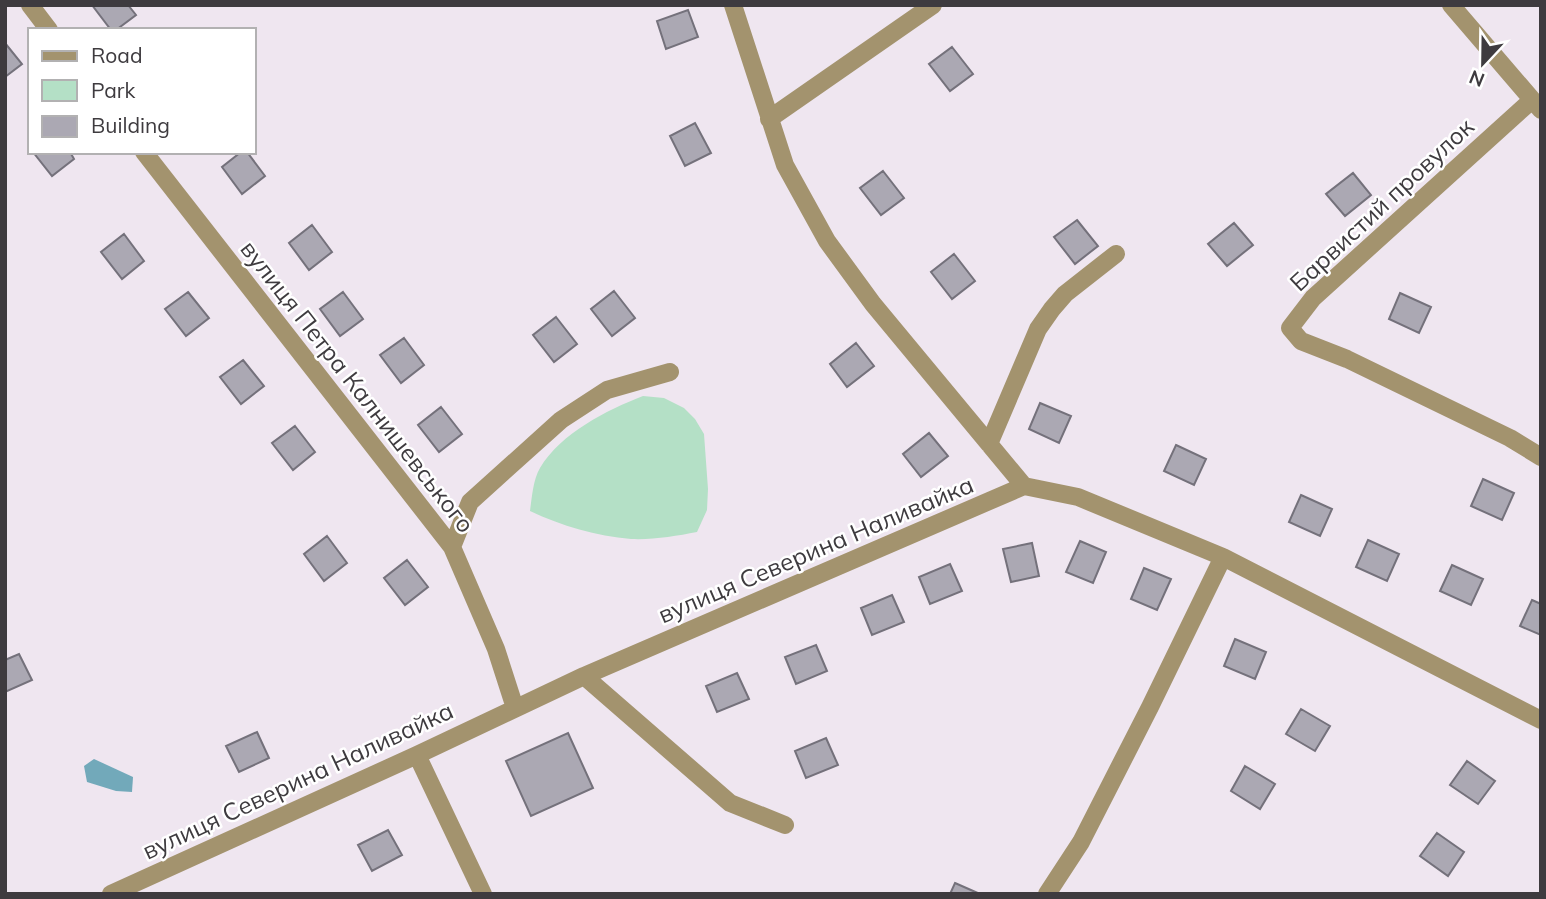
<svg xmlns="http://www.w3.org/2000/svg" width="1546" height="899" viewBox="0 0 1546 899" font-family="Mulish,sans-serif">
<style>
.green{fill:#b4e0c6}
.water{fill:#72a9ba}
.building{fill:#aba8b3;stroke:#74717b;stroke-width:2}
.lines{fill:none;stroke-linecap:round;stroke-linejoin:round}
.minor{stroke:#a3936e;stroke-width:18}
.labels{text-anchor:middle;stroke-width:5;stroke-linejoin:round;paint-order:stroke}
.street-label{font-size:24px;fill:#3e3b3f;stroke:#fff}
</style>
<rect width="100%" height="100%" fill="#efe6f0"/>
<path class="green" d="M643,396L664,398L684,408L695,419L704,434L708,489L707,510L697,532C676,536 653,540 631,539C596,536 562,526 530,511C532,497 533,480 540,468C561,433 607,410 643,396Z"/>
<path class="water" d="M94,759L133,777L132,792L116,791L87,782L84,766Z"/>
<path class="building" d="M92,5H128L136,15L116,30H111Z
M688,10L698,37L666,49L657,21Z
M5,43L22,64L5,77Z
M952,47L973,74L950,91L929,64Z
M695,123L711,153L685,166L670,136Z
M33,152H70L74,159L52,176Z
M241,152H247L265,176L242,194L222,167Z
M883,171L904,198L881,215L860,188Z
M1353,173L1371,195L1345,216L1326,194Z
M1077,220L1098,246L1075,264L1054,237Z
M1234,223L1253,245L1227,266L1208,244Z
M312,225L332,252L309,270L289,243Z
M124,234L144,261L122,279L101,252Z
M954,254L975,281L952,299L931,272Z
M614,291L635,318L612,336L591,309Z
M188,292L209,318L186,336L165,309Z
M343,292L363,319L340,336L320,309Z
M1400,293L1431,307L1419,333L1389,319Z
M556,317L577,344L554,362L533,335Z
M404,338L424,365L401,383L380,355Z
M856,343L874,366L847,387L830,364Z
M243,360L264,386L241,404L220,377Z
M1040,403L1071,416L1059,443L1029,429Z
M441,407L462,434L439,452L418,425Z
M295,426L315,452L293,470L272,443Z
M929,433L948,456L921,477L903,454Z
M1176,445L1206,459L1194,485L1164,471Z
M1483,479L1514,493L1502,520L1471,506Z
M1301,495L1332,509L1320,536L1289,522Z
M327,536L347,563L324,581L304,554Z
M1368,540L1399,554L1387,581L1356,567Z
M1080,541L1106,552L1093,583L1066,572Z
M1032,543L1039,576L1011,582L1003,549Z
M407,560L428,587L405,605L384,578Z
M950,564L962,591L930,604L919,577Z
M1452,565L1483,579L1471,605L1440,591Z
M1144,568L1171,579L1157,610L1131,599Z
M892,595L904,622L872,635L861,608Z
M1532,600L1541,604V635L1520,626Z
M1235,639L1266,652L1255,679L1224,666Z
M816,645L827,671L796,684L785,657Z
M19,654L32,680L5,692V660Z
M737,673L749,699L717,712L706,686Z
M1301,709L1330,726L1315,751L1286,734Z
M257,732L269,758L239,772L226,746Z
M568,733L593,788L531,816L506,761Z
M826,738L838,765L806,778L795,751Z
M1467,761L1495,781L1478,804L1450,785Z
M1245,766L1275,784L1260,809L1231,791Z
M388,830L402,855L372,871L358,845Z
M1437,833L1464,852L1448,876L1420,856Z
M955,883L980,894H950Z"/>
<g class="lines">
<path class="minor" d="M30,5L49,30
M733,5L785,165L827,241L873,304L1024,486
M1451,5L1541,110
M1532,100L1313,298L1290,328L1301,341L1347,359L1510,438L1541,457
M769,119L933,5
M144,152L452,547L496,649L515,708
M989,444L1038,329L1052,309L1065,294L1116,254
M452,547L470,502L561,420L607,390L670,372
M584,676L730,803L785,825
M417,755L483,894
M111,894L417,755L584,676L1024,486L1078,497L1223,557L1541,720
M1047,894L1081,842L1150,707L1223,557"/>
</g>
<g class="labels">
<g class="street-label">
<text transform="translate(1382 205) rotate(-43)" y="8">Барвистий провулок</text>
<text transform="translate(357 387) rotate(52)" y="8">вулиця Петра Калнишевського</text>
<text transform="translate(816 550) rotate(-23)" y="8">вулиця Северина Наливайка</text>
<text transform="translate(298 781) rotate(-25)" y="8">вулиця Северина Наливайка</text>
</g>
</g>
<rect width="1546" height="899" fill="none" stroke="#3e3b3f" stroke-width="14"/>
<rect x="28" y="28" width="228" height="126" fill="#ffffff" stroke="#b2b1b2" stroke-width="2"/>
<rect x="42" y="51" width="35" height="10" fill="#a3936e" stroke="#b2b1b2" stroke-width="2"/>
<text x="91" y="63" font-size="21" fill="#3e3b3f">Road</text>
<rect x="42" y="80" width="35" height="21" fill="#b4e0c6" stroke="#b2b1b2" stroke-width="2"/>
<text x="91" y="98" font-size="21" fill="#3e3b3f">Park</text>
<rect x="42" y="116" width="35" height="21" fill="#aba8b3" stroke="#b2b1b2" stroke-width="2"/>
<text x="91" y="133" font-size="21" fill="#3e3b3f">Building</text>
<g transform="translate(1483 63) rotate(202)" stroke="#ffffff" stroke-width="5" paint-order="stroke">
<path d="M0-5L12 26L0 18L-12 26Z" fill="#3e3b3f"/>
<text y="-10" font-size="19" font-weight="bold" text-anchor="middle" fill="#3e3b3f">N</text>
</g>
</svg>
